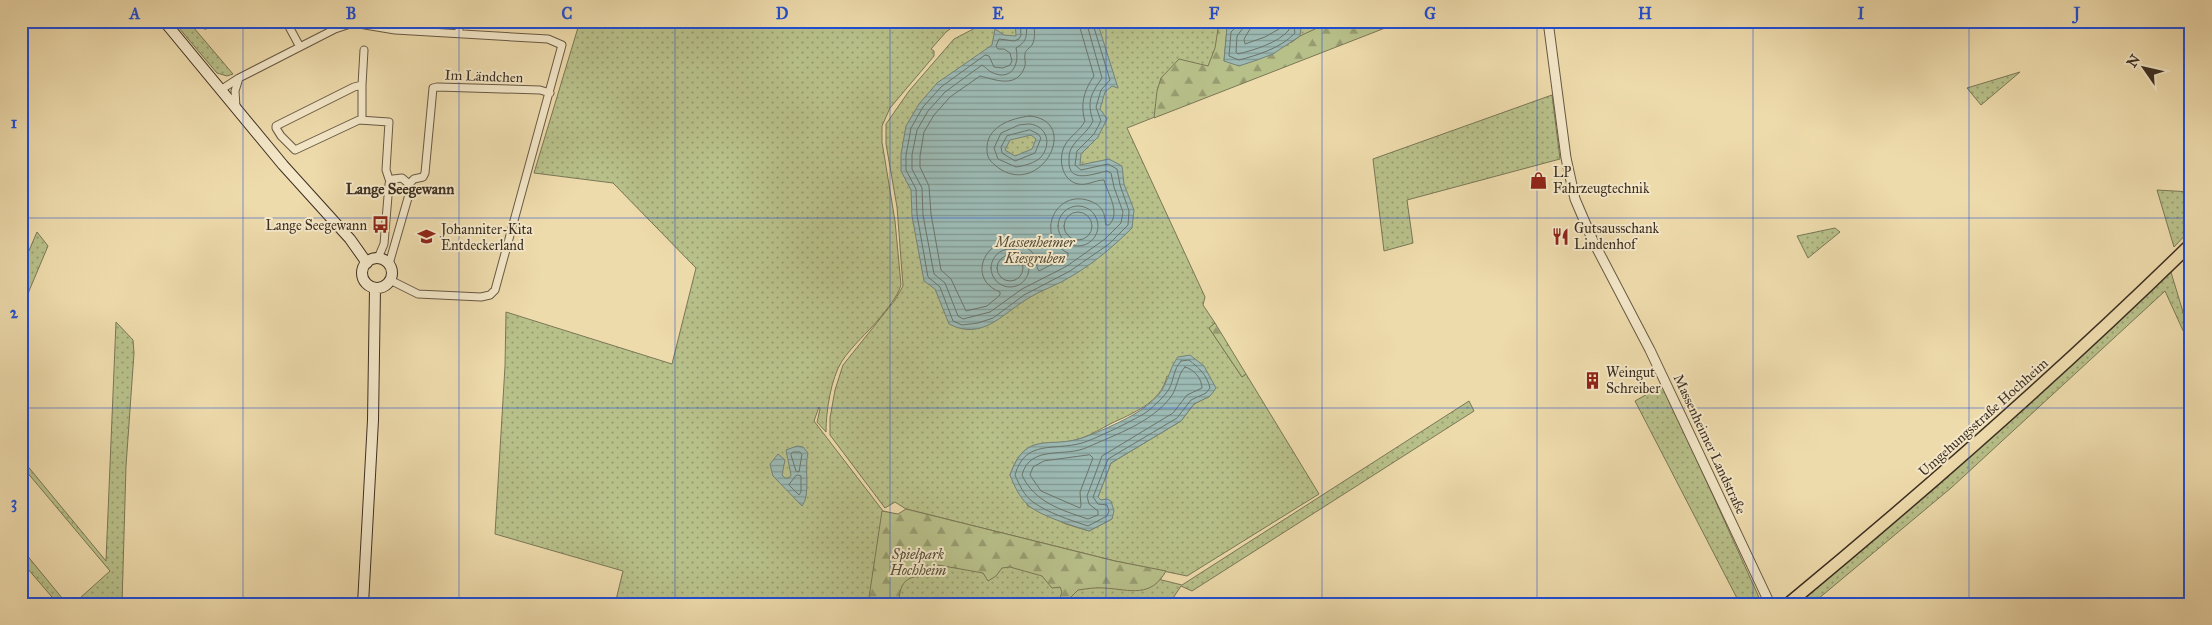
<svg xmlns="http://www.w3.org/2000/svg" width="2212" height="625" viewBox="0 0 2212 625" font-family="'IM FELL Great Primer',serif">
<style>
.grass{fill:url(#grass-dots);stroke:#7a7756;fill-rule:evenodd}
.forest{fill:url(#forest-firs);stroke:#7a7756}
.water{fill:url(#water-rules);stroke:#768179;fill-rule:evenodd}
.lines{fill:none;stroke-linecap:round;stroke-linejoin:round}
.shore{stroke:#6c746a;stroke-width:1}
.minor-casing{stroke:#685944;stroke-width:9}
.tertiary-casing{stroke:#685944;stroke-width:11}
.secondary-casing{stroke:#3c2e22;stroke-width:12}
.primary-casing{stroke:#3c2e22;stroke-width:14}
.minor{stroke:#f4e8c9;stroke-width:7}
.tertiary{stroke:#f4e8c9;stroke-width:9}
.secondary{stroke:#f4e8c9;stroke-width:10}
.primary{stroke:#eedbac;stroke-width:11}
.grid{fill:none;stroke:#1d4ed8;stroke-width:1;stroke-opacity:0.55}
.labels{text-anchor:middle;stroke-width:4;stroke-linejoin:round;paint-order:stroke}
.street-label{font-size:14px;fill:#3c2e22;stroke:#f4e8c9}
.poi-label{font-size:14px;fill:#3c2e22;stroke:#f4e8c9;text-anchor:start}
.park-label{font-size:14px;font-style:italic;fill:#554b37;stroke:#f4e8c9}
.neighbourhood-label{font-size:15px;font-weight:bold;fill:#3c2e22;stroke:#f4e8c9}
.neatline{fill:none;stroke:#1d4ed8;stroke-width:2}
.grid-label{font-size:16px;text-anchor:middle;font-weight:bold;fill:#1d4ed8}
</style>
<defs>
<pattern id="grass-dots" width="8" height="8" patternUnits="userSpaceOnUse" patternTransform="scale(1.25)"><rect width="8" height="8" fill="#b8c08a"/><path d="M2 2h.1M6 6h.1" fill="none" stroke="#979c70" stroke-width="1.8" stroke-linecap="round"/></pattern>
<pattern id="forest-firs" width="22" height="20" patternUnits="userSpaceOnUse" patternTransform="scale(1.25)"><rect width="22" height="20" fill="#b8c08a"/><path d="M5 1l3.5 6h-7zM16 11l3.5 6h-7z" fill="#979c70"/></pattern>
<pattern id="water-rules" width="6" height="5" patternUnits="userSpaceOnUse" patternTransform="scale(1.25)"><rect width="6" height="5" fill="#9cb9b3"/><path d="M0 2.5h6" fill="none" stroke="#809791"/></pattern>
</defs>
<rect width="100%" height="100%" fill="#eedbac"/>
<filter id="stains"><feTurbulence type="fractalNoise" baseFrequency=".004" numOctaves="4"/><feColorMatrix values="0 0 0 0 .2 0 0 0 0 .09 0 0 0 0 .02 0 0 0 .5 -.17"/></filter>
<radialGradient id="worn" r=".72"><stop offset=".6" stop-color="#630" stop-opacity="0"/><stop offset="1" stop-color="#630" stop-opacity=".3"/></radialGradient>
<path class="grass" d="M173,21H188L233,74L227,76L217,73Z
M580,21H961L946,32L931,49L934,51V56L890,108L882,126V142L895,221L901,285C897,298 887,309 878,320C867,333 852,346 842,361C831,378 826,411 826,432L817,422L820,409L819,407L814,421L883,511L1182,585L1469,401L1474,411L1192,591L1181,586L1169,604H615L623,571L495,534L505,366L506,312L672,364L696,268L613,183L534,173Z
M983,21H1397L1127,128L1205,297L1203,305L1215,323L1209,328L1242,377L1246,374L1319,494L1187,576L1115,561L906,509L895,502L885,508L830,435V418L835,390L843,365L895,300L903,286L897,207L886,144V124L909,91L954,39L979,26ZM1167,376L1210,396L1194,404L1181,421L1111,463L1098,497L1112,519L1089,531L1066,524L1028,506L1010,475C1026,430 1048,450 1082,438C1092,434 1101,429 1110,424C1133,413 1161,403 1167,376Z
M2020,72L1981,105L1967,88Z
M1552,95L1560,159L1407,200L1413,243L1384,251L1373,159Z
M2157,190L2191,192V229L2174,247Z
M1835,228L1840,232L1808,258L1797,236Z
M37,232L48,246L29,291L26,306L21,410V269Z
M2170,269L2190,335L2191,348L2165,291L1951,488L1812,604H1794L1933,490L2054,381Z
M116,322L133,340L134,353L126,466L122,604H85L80,598L110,571L26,471L21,472V458L106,561Z
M1663,385L1762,604H1740L1635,401Z
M21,548L67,604H58L21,561Z"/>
<path class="forest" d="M1221,21H1234L1227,28L1224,61L1292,42L1300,36L1332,21H1403L1154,118L1157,91L1161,78L1179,59L1208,66L1215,48L1218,29Z
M1215,323L1246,374L1242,377L1209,328Z
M906,509L1115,561L1166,571C1151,598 1131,590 1105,588C1096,587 1086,589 1078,590L1068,600L1062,604L1059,601L1062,592L1060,587L1052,588L1042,576L1010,567L1002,568L996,576L988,581L983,573L938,565L939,571C919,580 899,569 899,604H868L882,511L898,514Z"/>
<path class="water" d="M1015,21H1097L1118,88L1112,86L1105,92L1100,109L1107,119L1098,137L1081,154L1080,165L1109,159L1122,166L1124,184L1134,210L1132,228C1114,246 1094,263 1072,276C1058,285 1041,290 1027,299C1001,315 982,341 949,324L935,289L924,281L912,216L911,190L901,171V154L906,126L919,104L937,83L992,45L995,29L1004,35L1016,36ZM1031,135L1036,139L1032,149L1015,156L1005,150L1010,140Z
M1234,21H1297L1301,28L1300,36L1273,54L1257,60L1239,66L1224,61L1227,27Z
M1190,355L1204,366L1216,388L1210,396L1194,404L1181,421L1111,463L1098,497L1101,500L1107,499L1111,501L1114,511L1112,519L1089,531C1074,526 1040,516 1028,505C1019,497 1014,485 1010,475C1026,430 1048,449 1082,438C1097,433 1133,417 1145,407C1152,402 1162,393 1165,384C1170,374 1171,366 1178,357Z
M797,446L803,447L808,453C804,467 811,496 802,506L773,476L770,464L778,454L785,460L782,475L785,478H789L791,475L786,450Z"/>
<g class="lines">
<path class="shore" d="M1020,21L1021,35L1019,39L1014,41L999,39L996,46L998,49H1004L1010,53L1012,61L1010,65L1003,68L994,67L989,56L985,55L941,87L923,107L911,128L906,155V170L916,189L917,215L928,277L940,287L953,321L962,325L978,323L993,318L1024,295L1070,271L1109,244L1128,225L1129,211L1120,185L1117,169L1108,164L1081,170L1075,165L1077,151L1094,134L1101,121L1096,107L1101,90L1110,80L1092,21
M1026,21C1027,35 1028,41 1016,48C1020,65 1011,82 991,72C987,70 986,67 982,65L945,92L928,111L917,130L912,155V169L922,188L923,215L934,274L945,283L958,316L963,319L990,312L1022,289L1067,266L1105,239L1121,223L1123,212L1114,187L1111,173L1107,171C1093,174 1068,184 1069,161C1069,157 1069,153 1071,149C1076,139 1088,132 1093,121C1087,102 1090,95 1102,78L1086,21
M1034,21C1034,29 1036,38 1032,45C1030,48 1025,50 1025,54C1024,58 1026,62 1025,66C1017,90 994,79 980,76L950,97L934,115L924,132L920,156V167L929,186L931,214L941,270L951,279L966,311L987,306L1000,295V292C959,276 996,220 1031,251C1038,257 1035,266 1039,271L1068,256V253C1034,237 1055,188 1090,201C1095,203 1099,205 1102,210C1105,214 1105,220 1106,225H1109C1121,213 1108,194 1104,180C1095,180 1087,186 1078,184C1061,180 1058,158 1065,145C1070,136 1080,131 1085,121C1080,105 1084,90 1094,76L1078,21
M1238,21L1237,26L1231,32L1229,56L1239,60C1258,55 1281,48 1295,33L1293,21
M1244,21L1243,28L1237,36L1236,52L1238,54C1254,50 1278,43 1289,30L1287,21
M1252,21L1250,29L1244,39L1245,44L1265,37L1279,29V21
M1030,116C1081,121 1042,196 1000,169C993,164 987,159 987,151C985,127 1011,118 1030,116Z
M1030,124C1047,126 1052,144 1041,157C1035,163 1024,166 1016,167L998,159L994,148L1001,133L1019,125Z
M1030,130L1038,134L1041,138L1035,153L1015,161L1002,153L1001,147L1007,136Z
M1058 226a20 20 0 1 1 40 0a20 20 0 1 1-40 0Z
M1064 226a14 14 0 1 1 28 0a14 14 0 1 1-28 0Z
M991 268a19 19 0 1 1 38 0a19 19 0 1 1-38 0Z
M997 268a13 13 0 1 1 26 0a13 13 0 1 1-26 0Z
M1181,361L1189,360C1199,368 1207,375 1210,388L1206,393L1191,400L1177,418L1108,459L1093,497L1098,504L1107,505L1109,511L1107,516L1088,526C1070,520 1048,513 1033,502C1024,496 1019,484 1015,475C1025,439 1054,451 1082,443C1093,440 1139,418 1148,411C1155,405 1164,397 1169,389C1174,380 1173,370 1181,361Z
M1185,367C1194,369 1202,379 1202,388L1187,395L1173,413L1102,456L1087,496L1089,504L1098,511V515L1088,519C1061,510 1034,502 1022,475C1030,444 1066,458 1088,447C1117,434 1150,423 1170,398C1178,388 1177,375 1185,367Z
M793,452H800L802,454L799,472L796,471L791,455Z
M1090,455L1093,458L1080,492L1081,506L1080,508L1041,491L1030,475L1033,467L1044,461Z
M797,475L801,476V492L799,495L789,485Z"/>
<defs>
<path id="minor" d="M196,21L205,25L215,21
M286,21L300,47
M459,33V21
M364,50L362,85L354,87L276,126V128L281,136L295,150L359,120L389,122L386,170L390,182
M222,89L239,78L335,29L353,23L395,30L548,39L562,45L495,290L490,295L481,297L418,294L390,280
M236,107L235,91L239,78
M362,119V85
M409,184L414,179L423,177L425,173L433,88L437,87L540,90L550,93
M378,258L384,244L389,184L393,179L402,178L409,184L410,191L389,264"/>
<path id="tertiary" d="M1548,21L1566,158L1575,199L1593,241L1650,350L1770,604"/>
<path id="secondary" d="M164,21L283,165L350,239L367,263
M362 273a15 15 0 1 1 30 0a15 15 0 1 1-30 0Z
M363,604L373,420L375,288"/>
<path id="primary" d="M1788,604C1927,489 2062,370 2191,244"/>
</defs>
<use href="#minor" class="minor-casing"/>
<use href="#tertiary" class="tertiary-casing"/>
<use href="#secondary" class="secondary-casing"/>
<use href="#primary" class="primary-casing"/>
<use href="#minor" class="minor"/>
<use href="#tertiary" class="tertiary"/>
<use href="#secondary" class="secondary"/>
<use href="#primary" class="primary"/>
</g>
<path class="grid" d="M243,21V604M459,21V604M675,21V604M890,21V604M1106,21V604M1322,21V604M1537,21V604M1753,21V604M1969,21V604M21,218H2191M21,408H2191"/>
<defs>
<symbol id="shop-bare" viewBox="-9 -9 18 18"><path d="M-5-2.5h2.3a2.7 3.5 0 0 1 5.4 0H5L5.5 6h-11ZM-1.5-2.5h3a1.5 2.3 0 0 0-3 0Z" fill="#8f2418" stroke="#f4e8c9" stroke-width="2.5" paint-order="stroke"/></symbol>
<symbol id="bus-bare" viewBox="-9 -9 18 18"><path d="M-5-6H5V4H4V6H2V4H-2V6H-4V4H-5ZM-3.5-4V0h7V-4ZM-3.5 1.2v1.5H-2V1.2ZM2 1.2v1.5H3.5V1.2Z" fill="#8f2418" stroke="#f4e8c9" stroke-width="2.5" paint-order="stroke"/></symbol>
<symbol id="restaurant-bare" viewBox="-9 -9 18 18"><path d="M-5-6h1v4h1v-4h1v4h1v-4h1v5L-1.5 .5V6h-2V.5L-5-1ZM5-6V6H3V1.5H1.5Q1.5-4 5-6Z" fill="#8f2418" stroke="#f4e8c9" stroke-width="2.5" paint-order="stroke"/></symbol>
<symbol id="school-bare" viewBox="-9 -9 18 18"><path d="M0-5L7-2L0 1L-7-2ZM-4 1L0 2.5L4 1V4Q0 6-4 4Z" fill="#8f2418" stroke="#f4e8c9" stroke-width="2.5" paint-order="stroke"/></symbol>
<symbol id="building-bare" viewBox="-9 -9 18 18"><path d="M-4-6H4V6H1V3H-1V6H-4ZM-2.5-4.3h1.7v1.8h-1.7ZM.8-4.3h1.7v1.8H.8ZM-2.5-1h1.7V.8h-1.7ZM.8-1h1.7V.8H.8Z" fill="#8f2418" stroke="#f4e8c9" stroke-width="2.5" paint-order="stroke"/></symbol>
</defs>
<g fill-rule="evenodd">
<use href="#shop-bare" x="1526" y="168" width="25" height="25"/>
<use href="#bus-bare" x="368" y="212" width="25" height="25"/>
<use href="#restaurant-bare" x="1548" y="224" width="25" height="25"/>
<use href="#school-bare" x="414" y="224" width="25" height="25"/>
<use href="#building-bare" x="1580" y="368" width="25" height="25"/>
</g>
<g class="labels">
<g class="street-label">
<text transform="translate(484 76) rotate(2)" y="5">Im Ländchen</text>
<text transform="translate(1983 417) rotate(-42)" y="5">Umgehungsstraße Hochheim</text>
<text transform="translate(1710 444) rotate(65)" y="5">Massenheimer Landstraße</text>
</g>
<g class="poi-label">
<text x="1553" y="177">LP<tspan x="1553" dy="16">Fahrzeugtechnik</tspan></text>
<text x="367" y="230" text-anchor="end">Lange Seegewann</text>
<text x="1574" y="233">Gutsausschank<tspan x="1574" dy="16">Lindenhof</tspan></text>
<text x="441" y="234">Johanniter-Kita<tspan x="441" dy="16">Entdeckerland</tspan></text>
<text x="1606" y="377">Weingut<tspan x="1606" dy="16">Schreiber</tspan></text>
</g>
<g class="park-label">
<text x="1035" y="247">Massenheimer<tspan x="1035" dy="16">Kiesgruben</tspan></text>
<text x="918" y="559">Spielpark<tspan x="918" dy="16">Hochheim</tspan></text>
</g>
<g class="neighbourhood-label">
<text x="400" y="194">Lange Seegewann</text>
</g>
</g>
<rect width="2212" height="625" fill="none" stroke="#eedbac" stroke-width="55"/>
<g transform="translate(2144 68) rotate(304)" stroke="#f4e8c9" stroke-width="4" paint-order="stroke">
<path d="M0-4L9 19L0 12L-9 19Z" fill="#3c2e22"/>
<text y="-8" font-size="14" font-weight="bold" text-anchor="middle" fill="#3c2e22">N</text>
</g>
<rect x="28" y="28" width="2156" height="570" class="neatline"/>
<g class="grid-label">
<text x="135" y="19">A</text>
<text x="351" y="19">B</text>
<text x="567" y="19">C</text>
<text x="782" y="19">D</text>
<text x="998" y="19">E</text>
<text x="1214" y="19">F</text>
<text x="1430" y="19">G</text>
<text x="1645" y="19">H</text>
<text x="1861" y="19">I</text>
<text x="2077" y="19">J</text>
<text x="14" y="128">1</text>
<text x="14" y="318">2</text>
<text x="14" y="508">3</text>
</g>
<rect width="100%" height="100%" filter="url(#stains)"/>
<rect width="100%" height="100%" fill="url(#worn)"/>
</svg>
